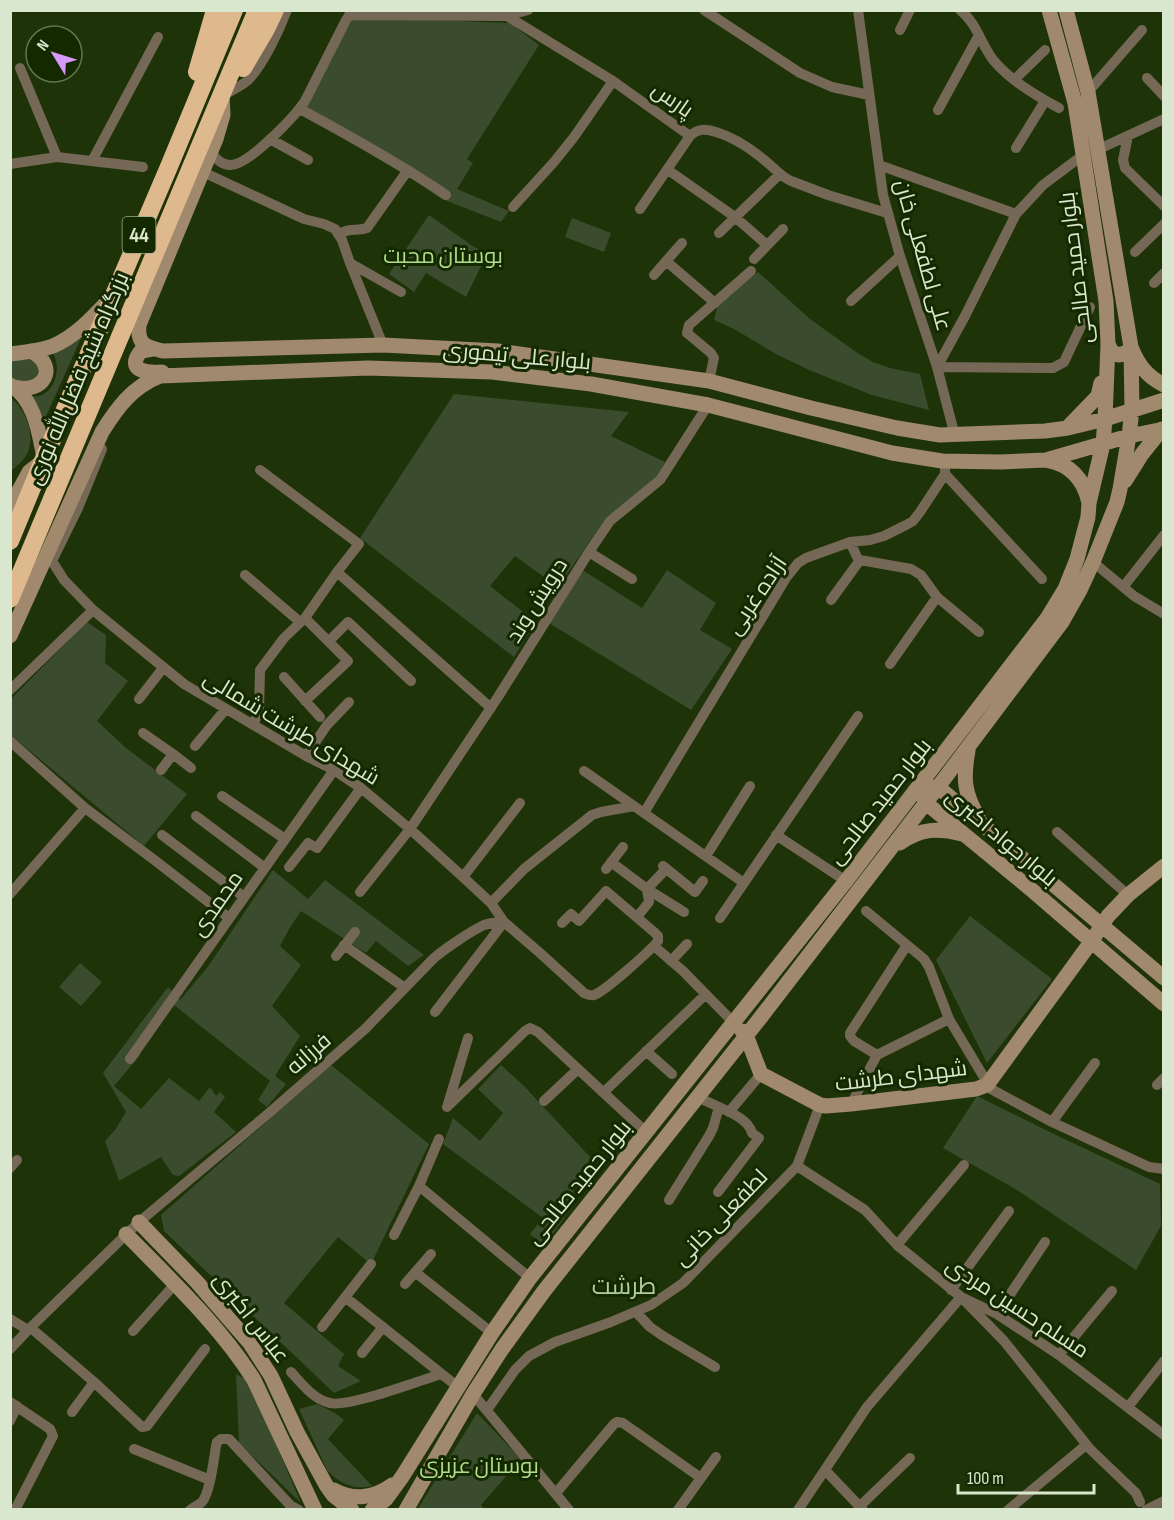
<svg xmlns="http://www.w3.org/2000/svg" width="1174" height="1520" viewBox="0 0 1174 1520" font-family="'Sofia Sans Condensed',Cairo,sans-serif">
<style>
.green{fill:#3b4c2e}
.lines{fill:none;stroke-linecap:round;stroke-linejoin:round}
.street{stroke:#766856;stroke-width:10}
.secondary{stroke:#a0896d;stroke-width:15}
.highway{stroke:#ddb98d;stroke-width:18}
.labels{text-anchor:middle;stroke-width:6;stroke-linejoin:round;paint-order:stroke}
.shield{fill:#152900;stroke:#9eae90;stroke-width:1.5}
.shield-label{font-size:21px;font-weight:bold;fill:#d9e7ce}
.street-label{font-size:22px;fill:#d9e7ce;stroke:#152900}
.park-label{font-size:22px;fill:#b0dd8b;stroke:#152900}
.neighbourhood-label{font-size:24px;fill:#b3ce9e;stroke:#152900}
</style>
<rect width="100%" height="100%" fill="#1e3307"/>
<path class="green" d="M351,17L510,23L539,45L467,159L473,163L457,189L509,211L501,222L442,199L305,107Z
M429,215L471,245L487,254L466,297L426,273L414,292L389,274Z
M572,218L611,233L604,252L565,237Z
M758,272L810,319L859,354L873,362L890,368L920,374L929,410L872,395L809,370L776,354L734,329L714,320L718,304Z
M82,336L43,423L30,396C33,396 38,397 40,396C57,390 62,363 51,351Z
M11,357H30L39,368L36,378L30,383L15,380L11,377Z
M454,394L629,412L611,436L665,462L655,479L606,518L558,587L515,556L490,586L536,622L514,657L360,538Z
M11,398C26,409 36,436 27,454C23,461 17,466 11,471Z
M581,569L642,608L667,570L716,603L700,630L732,649L691,710L549,623Z
M87,622L106,635L105,663L128,681L97,721L126,748L187,794L144,846L11,735V699Z
M273,870L308,899L325,880L424,955L408,966L376,941L366,953L301,911L289,929L280,946L301,965L272,1006L300,1036L275,1076L286,1084L267,1107L258,1100L270,1081L174,1005L134,1048L141,1054L114,1086L141,1109L169,1078L199,1101L210,1087L216,1096L220,1092L225,1097L214,1112L236,1132L179,1176L173,1175L161,1157L119,1181L105,1141L115,1130L126,1112L103,1073L168,987L180,1000L207,968Z
M970,916L1052,979L987,1063L936,960Z
M80,963L102,982L81,1006L59,987Z
M331,1065L429,1144L371,1264L338,1237L284,1303L344,1354L338,1366L361,1381L334,1393L164,1231L161,1215Z
M501,1065L524,1086L591,1158L573,1192L579,1198L544,1246L530,1234L543,1218L443,1144L453,1118L480,1141L503,1113L478,1089Z
M977,1096L1056,1135L1160,1184L1161,1226L1136,1270L1017,1190L943,1148Z
M236,1374L249,1381L301,1503L239,1443Z
M317,1404L335,1413L344,1420L328,1439L372,1486C353,1490 340,1484 327,1470L299,1409Z
M477,1413L521,1459L481,1505L484,1509L417,1510Z"/>
<g class="lines">
<path class="street" d="M704,10L800,73L832,87L869,95
M858,10L883,195L900,256L937,367L955,436
M960,10C977,23 981,45 994,61C1011,81 1036,96 1059,108
M349,15L507,16L528,10
M507,16L613,81L690,136
M900,30L910,10
M20,68L57,157
M1147,78L1164,96
M1014,80L1045,50
M1088,92L1142,30
M222,96C230,91 240,87 247,81C263,66 279,31 287,10
M300,109C350,136 399,163 446,195
M938,110L979,35
M1128,136L1123,160L1125,168L1164,206
M270,139L308,160
M1016,148L1045,101
M1097,150L1164,119
M211,152C215,158 222,165 230,165C248,166 295,116 305,101L346,20L353,10
M1083,155L1043,185L1016,214L965,316L937,367L1053,368L1064,362L1090,307
M92,161L158,37
M10,164L57,157L143,167
M879,165L1016,214
M668,170L735,217L767,245
M203,172L304,219L324,224L335,229L342,240L350,263L383,345
M513,207L554,162L574,137L613,81
M640,209L690,136C698,128 706,129 716,132C736,138 753,150 769,164C776,170 782,177 791,181L828,195L887,213
M719,233L780,174
M339,234C351,227 356,232 367,228L408,170
M1135,252L1164,224
M754,259L783,229
M666,261L715,303
M350,263L401,292
M654,275L682,243
M1154,283L1164,273
M851,301L900,256
M709,381L714,358L711,353L687,333L689,325L751,271
M945,474L1042,579
M850,542L857,557L860,560L911,569L921,575L937,597L979,632
M589,552L632,579
M50,559L52,561L78,508L102,449
M52,561L64,580L93,610L184,684L306,756L334,770L361,788L410,829L463,877L491,903L504,922L540,953L584,993C588,995 589,996 594,995C604,992 650,951 658,941V936L654,932L606,891L579,921L571,914L562,923
M1093,562L1134,596L1164,614
M337,572L491,708
M245,575L300,622
M1124,586L1164,535
M831,600L860,560
M305,618L348,661L305,701
M329,641L348,622L411,681
M890,664L937,597
M284,677L320,717
M10,690L93,610
M139,699L163,668
M253,725L259,711L260,670L284,638L305,618L337,572L359,544L260,470
M143,733L173,754L161,770
M10,741L85,808L157,862L229,918
M195,746L225,710
M173,754L191,768
M306,756L327,725L349,702
M584,771L744,883
M222,796L285,839
M644,813L786,578L798,563L806,558L850,542L870,540L884,536L906,525L913,521L920,512L945,474V467L942,461
M196,816L265,868
M1057,832L1128,895
M162,835L244,897
M776,835L846,881
M706,856L750,786
M611,862L647,889L684,912
M663,866L695,892L703,881
M289,867L308,843L317,848L361,788
M606,869L623,847
M463,877L520,803
M647,889L666,869
M360,892L410,829L498,697L589,552L610,521L660,480L708,405
M10,894L85,808
M491,903L524,869L592,815L601,812L634,806
M866,911L924,959L929,967L949,1019L991,1089L1052,1122L1149,1167L1164,1169
M637,917L649,902L647,889
M720,918L858,716
M344,945L405,988
M654,946L683,971L734,1023
M336,956L355,932
M671,961L687,944
M435,1012L504,922
M646,1051L672,1074
M877,1055L854,1041L850,1036V1033L907,945
M130,1059L334,770
M1157,1085L1164,1078
M604,1092L705,995
M544,1101L577,1070
M448,1104L468,1038
M851,1104L877,1055L949,1019
M447,1107L525,1031L530,1028L538,1032L646,1132
M729,1112L761,1074
M1052,1122L1095,1063
M797,1166L865,1210L897,1245L961,1297L997,1314L1059,1355L1164,1435
M10,1168L17,1160
M419,1186L530,1278
M718,1192L759,1138L752,1133C749,1120 730,1112 719,1107
M669,1200L709,1136L713,1128L719,1107L697,1097
M394,1235L419,1186L439,1139
M897,1245L964,1165
M415,1272L492,1333
M405,1284L431,1254
M951,1290L1009,1211
M345,1297L458,1387
M636,1312L650,1327L663,1336L715,1367
M997,1314L1045,1242
M10,1319L28,1330
M322,1327L371,1264
M31,1328L94,1382L142,1427L147,1426L205,1349
M133,1331L175,1284
M10,1349L28,1330L139,1222L269,1113L365,1029L434,958C446,948 471,931 484,925C490,923 497,922 504,922
M362,1353L383,1327
M1059,1355L1112,1291
M291,1372C302,1384 314,1400 330,1403C348,1408 420,1380 442,1374
M473,1394L569,1510
M10,1402L50,1429L53,1436L15,1510
M1128,1407L1164,1361
M487,1410L515,1370L529,1356L555,1342L611,1322L651,1305L683,1283L797,1166L820,1105
M72,1412L94,1382
M10,1421L17,1406
M134,1449L210,1480
M825,1470L863,1510
M556,1493L614,1424L617,1422L623,1423L701,1478
M860,1506L910,1458
M190,1510C193,1507 199,1505 202,1502C210,1493 214,1458 216,1446L217,1442L221,1439H229L290,1505L299,1510
M678,1510L716,1457
M798,1510L867,1407L961,1297L1004,1341L1090,1449L1136,1493L1140,1502
M1008,1510L1086,1445
M1146,1510L1164,1501"/>
<path class="secondary" d="M222,96L223,115L216,139L139,325C137,345 146,347 163,351L383,345L498,351L709,381L811,408L897,428L940,435L1045,431L1068,428L1105,419L1164,400
M1108,344L1112,352L1119,355L1127,352L1131,347C1138,364 1146,376 1164,385
M153,349L141,351C125,371 147,373 162,372
M10,354C25,352 40,351 53,346C76,336 93,317 109,300
M10,385C35,399 39,433 44,458
M14,387C43,395 60,367 31,351
M1068,427L1098,396L1101,383
M1046,460C1070,464 1084,479 1089,503
M1125,481L1142,454L1162,429
M10,507L29,472L43,461
M10,636L102,432C117,408 132,387 160,376L368,368L492,372L591,384L708,405L892,453L942,461L1001,462L1046,460L1129,436L1164,429
M968,751C963,778 964,793 978,817
M900,843C921,828 938,828 962,834
M1164,978L938,787L919,788L926,803L1033,891L1164,1004
M742,1031L746,1035L761,1074L820,1105L826,1106L851,1104L976,1089L987,1085L1091,942L1108,916L1128,895L1164,866
M139,1222L196,1281L249,1342L271,1376L297,1432L326,1485L333,1495L352,1510
M126,1234C170,1279 221,1327 254,1380L315,1510
M334,1490C353,1501 374,1498 392,1485
M372,1510L386,1499L402,1477L492,1333L530,1278L846,881L1048,617L1065,589L1077,559L1088,517L1089,503L1103,444L1105,419L1108,344L1106,301L1075,103L1049,10
M406,1510L473,1394L502,1349L544,1291L761,1017L938,787L1062,622L1080,590L1093,562L1117,502L1120,489L1129,436L1132,410L1131,347L1088,92L1066,10"/>
<path class="highway" d="M243,68L266,29L275,10
M197,72L215,10
M10,541L43,461L168,169L234,10
M10,599L257,10"/>
</g>
<g class="labels">
<rect class="shield" x="122.5" y="217" width="33" height="36" rx="4.5"/>
<g class="shield-label">
<text x="139" y="242">44</text>
</g>
<g class="street-label">
<text transform="translate(673 99) rotate(35)" y="8">پارس</text>
<text transform="translate(924 255) rotate(74)" y="8">علی لطفعلی خان</text>
<text transform="translate(1075 268) rotate(-97)" y="8">بلوار حمید صالحی</text>
<text transform="translate(517 355) rotate(5)" y="8">بلوار علی تیموری</text>
<text transform="translate(77 378) rotate(-67)" y="8">بزرگراه شیخ فضل‌الله نوری</text>
<text transform="translate(756 595) rotate(-56)" y="8">آزاده غربی</text>
<text transform="translate(536 600) rotate(-58)" y="8">درویش‌ وند</text>
<text transform="translate(292 727) rotate(31)" y="8">شهدای طرشت شمالی</text>
<text transform="translate(879 801) rotate(-52)" y="8">بلوار حمید صالحی</text>
<text transform="translate(1002 837) rotate(40)" y="8">بلوار جواد اکبری</text>
<text transform="translate(216 903) rotate(-55)" y="8">محمدی</text>
<text transform="translate(308 1053) rotate(-41)" y="8">فرزانه</text>
<text transform="translate(901 1075) rotate(-7)" y="8">شهدای طرشت</text>
<text transform="translate(578 1182) rotate(-51)" y="8">بلوار حمید صالحی</text>
<text transform="translate(720 1217) rotate(-46)" y="8">لطفعلی خانی</text>
<text transform="translate(1018 1307) rotate(33)" y="8">مسلم حسین مردی</text>
<text transform="translate(252 1317) rotate(52)" y="8">عباس اکبری</text>
</g>
<g class="park-label">
<text x="443" y="263">بوستان محبت</text>
<text x="479" y="1473">بوستان عزیزی</text>
</g>
<g class="neighbourhood-label">
<text x="624" y="1294">طرشت</text>
</g>
</g>
<rect width="1174" height="1520" fill="none" stroke="#d9e7ce" stroke-width="24"/>
<g transform="translate(54 54) rotate(308)"><circle r="28" fill="#152900" stroke="#637552" stroke-width="1.5"/>
<path d="M0-4.5L10 22L0 15L-10 22Z" fill="#d69bfa"/>
<text y="-9" font-size="16" font-weight="bold" text-anchor="middle" fill="#d9e7ce">N</text>
</g>
<path d="M958 1484v9h136v-9" fill="none" stroke="#d9e7ce" stroke-width="3"/>
<text x="967" y="1484" font-size="18" fill="#d9e7ce" stroke="#152900" stroke-width="4.5" paint-order="stroke">100 m</text>
</svg>
